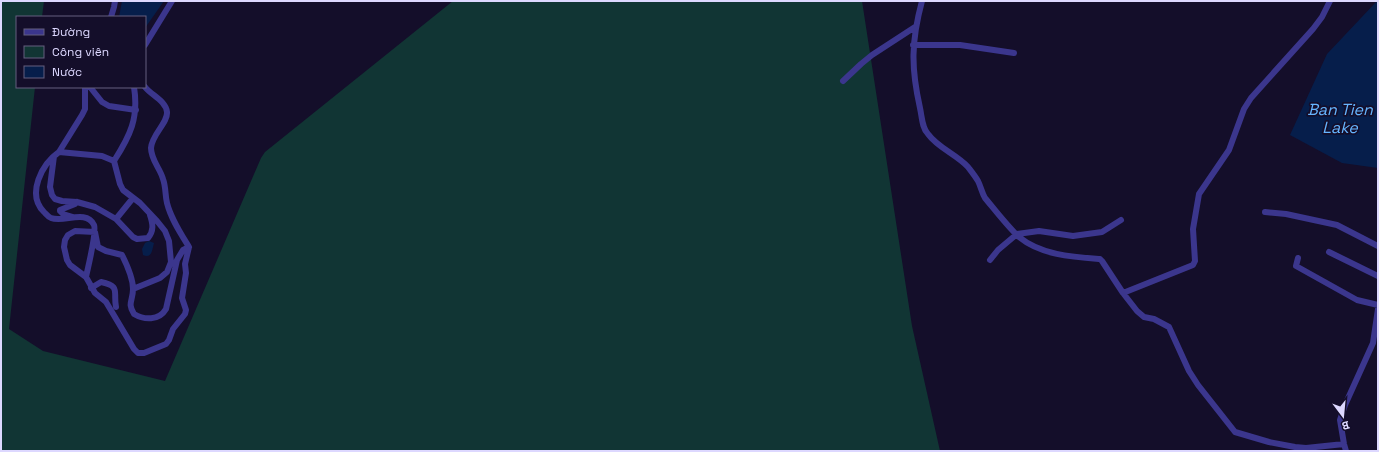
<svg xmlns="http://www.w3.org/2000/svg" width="1379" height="452" viewBox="0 0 1379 452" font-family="'Space Grotesk',sans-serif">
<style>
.green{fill:#113534}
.water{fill:#061e4b}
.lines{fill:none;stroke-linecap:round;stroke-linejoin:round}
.street{stroke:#3b368d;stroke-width:6}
.labels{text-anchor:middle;stroke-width:3.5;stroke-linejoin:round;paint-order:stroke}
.water-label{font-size:16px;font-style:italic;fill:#66b5ff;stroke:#140e2a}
</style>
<rect width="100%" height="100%" fill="#140e2a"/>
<path class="green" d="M1,1H44L42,17H17V87H35L9,329L43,351L165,381L261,158L265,152L453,1H862L912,326L940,451H1Z"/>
<path class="water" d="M122,1H164L145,28V17H119Z
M1377,1H1378V168L1342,163L1290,135L1327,54Z
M149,241L154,243C152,250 152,259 143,255L142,249L145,243Z"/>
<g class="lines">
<path class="street" d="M922,1C911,42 911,68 920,108C922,117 922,128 928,134C938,148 956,154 968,167C971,171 975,176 978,181C981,187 982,193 985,198C995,210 1008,227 1019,237C1041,255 1072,257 1100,259L1102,261L1123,293L1137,311L1144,317L1154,319L1169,327L1189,371L1198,385L1235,432L1269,442L1295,447L1306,448L1344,444
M111,17L114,7L115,1
M145,45L172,1
M913,45H960L1014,53
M843,81L861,64L872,55L915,27
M85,87V109L82,115L59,152C42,164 26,194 44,212C46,214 48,217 51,218C64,223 86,209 94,225C97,232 88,267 86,277
M90,87L102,102L109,106L136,110
M145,87C151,95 166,101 167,112C168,123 152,134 151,148C151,160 160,168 163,179C166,187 165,195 167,203C171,219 181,234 189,247
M59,152L102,156L114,161
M54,156L50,187L52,195L55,199L62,201L77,202L95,207L116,219L133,237L137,239L148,238C154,231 153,224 150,215
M1265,212L1286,214L1337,225L1378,246
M73,217L63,214L60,211V210L75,204L77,202
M116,219L133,198
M75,231L95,232L98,247L106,251L122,255C127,265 133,279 133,289C133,301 127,303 134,314C144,320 159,321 166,309L177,260L183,250L189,247L185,264L186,273L182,298L186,310L185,314L173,329L169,340L166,344L144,353H138L134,349L106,302L95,293L86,277L70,265L67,260L64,247L65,240L68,235Z
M1329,252L1378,276
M1298,258L1296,266L1357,300L1378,305
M990,260L998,250L1017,234L1039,231L1073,236L1102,232L1121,220
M91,288L101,282C121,286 113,292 116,307
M133,289L160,278L167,272L171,262L169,241L165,231L157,221L140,203L123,190L120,184L114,161C130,136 139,118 134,87
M1123,293L1193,265L1195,261L1193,229L1199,194L1229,150L1244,109L1251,98L1313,29L1322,17L1330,1
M1346,451L1344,444L1340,420L1345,405L1373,343L1378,309"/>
</g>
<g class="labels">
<g class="water-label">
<text x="1340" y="115">Ban Tien<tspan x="1340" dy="18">Lake</tspan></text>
</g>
</g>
<rect width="1379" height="452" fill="none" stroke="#ddd8ff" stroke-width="4"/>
<rect x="16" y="16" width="130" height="72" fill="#140e2a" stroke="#645f7f"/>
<rect x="24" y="29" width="20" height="6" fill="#3b368d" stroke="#645f7f"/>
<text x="52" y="36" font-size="12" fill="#ddd8ff">Đường</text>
<rect x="24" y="46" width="20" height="12" fill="#113534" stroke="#645f7f"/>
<text x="52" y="56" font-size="12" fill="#ddd8ff">Công viên</text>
<rect x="24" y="66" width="20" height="12" fill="#061e4b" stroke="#645f7f"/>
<text x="52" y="76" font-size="12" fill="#ddd8ff">Nước</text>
<g transform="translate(1343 416) rotate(164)" stroke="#140e2a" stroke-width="3" paint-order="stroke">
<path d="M0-3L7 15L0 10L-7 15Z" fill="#ddd8ff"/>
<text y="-6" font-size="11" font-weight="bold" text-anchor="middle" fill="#ddd8ff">B</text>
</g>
</svg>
